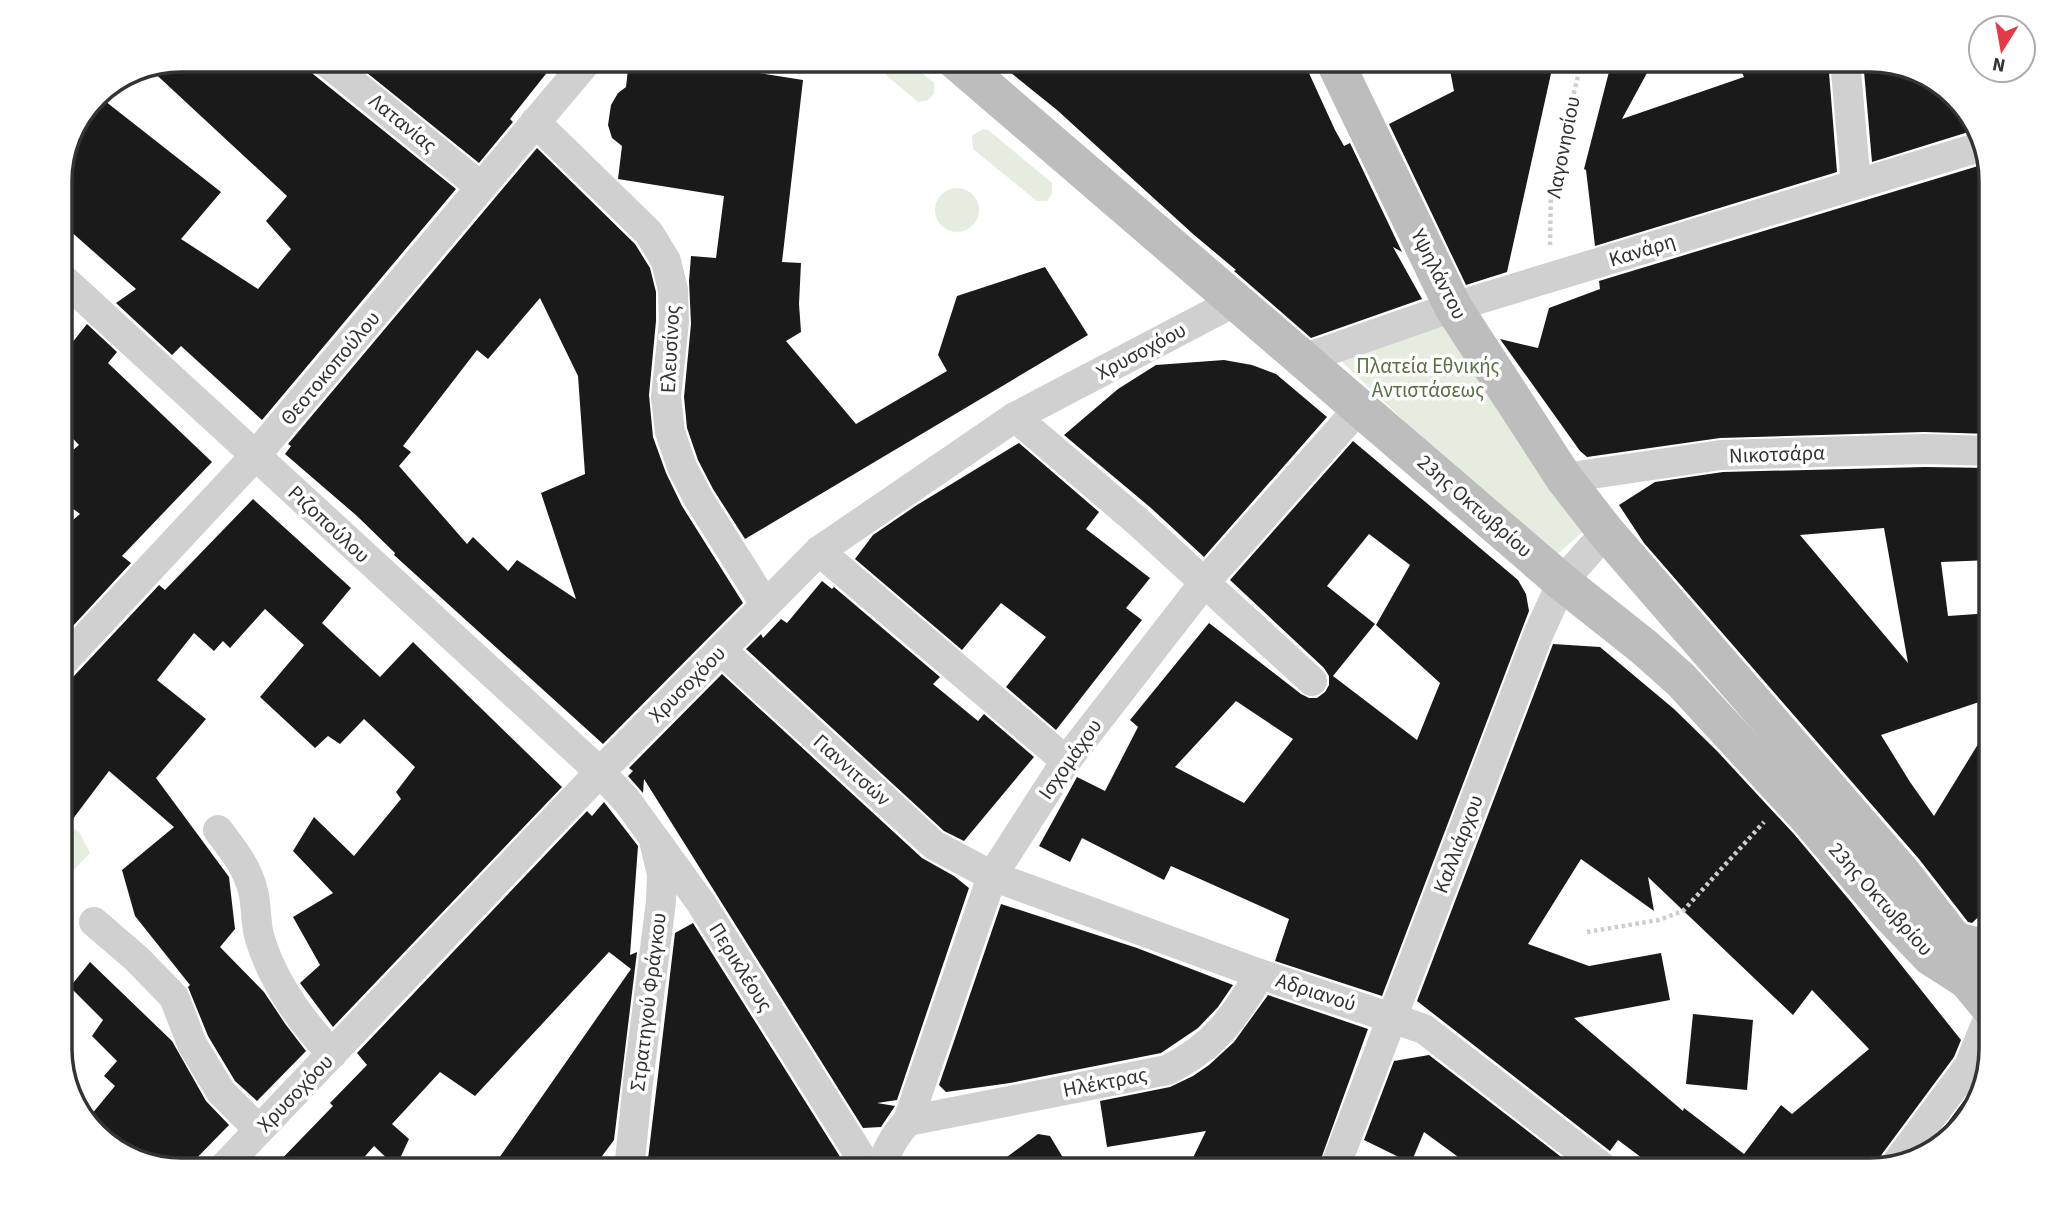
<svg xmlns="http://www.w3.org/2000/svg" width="2051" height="1230" font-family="'Source Sans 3',sans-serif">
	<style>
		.green { fill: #e6ecdf }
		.building { fill: #1a1a1a; fill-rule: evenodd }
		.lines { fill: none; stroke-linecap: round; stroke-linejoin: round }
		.path { stroke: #cdcdcd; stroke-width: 4.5; stroke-dasharray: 3.5 3.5; stroke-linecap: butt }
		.street { stroke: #d0d0d0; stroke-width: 30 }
		.secondary { stroke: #bdbdbd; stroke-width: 38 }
		.labels { text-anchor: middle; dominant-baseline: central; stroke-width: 7; stroke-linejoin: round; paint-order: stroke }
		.street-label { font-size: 21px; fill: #333; stroke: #fff }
		.park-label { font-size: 21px; fill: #56703f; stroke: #fff }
		.rim { fill: none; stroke: #333; stroke-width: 3.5 }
	</style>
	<rect width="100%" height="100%" fill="#fff"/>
	<!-- green -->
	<g class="green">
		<polygon points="888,60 906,60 934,83 934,94 928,100 918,102 886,75 884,69"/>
		<polygon points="983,129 988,130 1052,183 1052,194 1047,201 1037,201 973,149 972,136"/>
		<circle cx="957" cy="210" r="22"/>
		<polygon points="1446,320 1588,527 1551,560 1338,358"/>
		<polygon points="60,819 79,832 90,853 60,884"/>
	</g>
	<!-- building -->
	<g class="building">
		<polygon points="180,60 307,60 308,67 313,74 456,189 262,420 181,346 172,355 116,303 136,289 60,222 60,173 96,94 221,192 181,239 258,289 291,249 266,221 287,196 147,66"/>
		<polygon points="351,60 445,60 460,71 470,60 557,60 510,119 513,122 479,163"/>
		<polygon points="629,60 676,60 803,80 782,262 801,263 799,304 801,332 786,341 856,424 947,371 938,355 957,296 1045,267 1088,335 745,539 713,489 698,460 687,428 684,397 691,324 689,281 691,256 716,258 724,196 618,179 622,146 612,138 608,125 611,105 618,93 626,87"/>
		<polygon points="995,60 1303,60 1335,130 1344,146 1350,143 1402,252 1393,247 1422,299 1311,338 1234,271 1236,270 1193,234 1057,110"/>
		<polygon points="1448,60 1554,60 1507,272 1466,285 1389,124 1454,91"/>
		<polygon points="1612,60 1654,60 1622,119 1744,77 1736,60 1828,60 1837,172 1595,246 1586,170 1584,169"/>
		<polygon points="1863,60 1871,60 1931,76 1975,120 1978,129 1872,162"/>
		<path d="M537,148L635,244L650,268L656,292V321L649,395L653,437L666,473L682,506L743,603L603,744L394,555L395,553L357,516L285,454L291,446L288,444ZM540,298L578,376L585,474L541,493L576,599L517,560L508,571L473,537L467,544L399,466L411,452L403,446L477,350L488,359Z"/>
		<polygon points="1988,163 1991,173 1991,434 1924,432 1720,438 1587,457 1580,451 1500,339 1538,348 1549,308 1600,289 1599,281"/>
		<polygon points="87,324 117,352 108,363 212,462 122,556 131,563 60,640 60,531 80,514 60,499 60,461 79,445 60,425 60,358"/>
		<polygon points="1224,360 1252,365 1276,374 1327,417 1204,557 1151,508 1064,435 1118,389 1156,365"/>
		<path d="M1353,441L1518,580L1526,594L1529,611L1382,996L1275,961L1289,919L1171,866L1164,880L1082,838L1070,862L1039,846L1077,777L1105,791L1138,727L1130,720L1209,623L1301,694L1309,698H1317L1325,692L1329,685V676L1324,668L1230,580ZM1369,534L1410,565L1376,625L1440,683L1417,740L1333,676L1375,624L1327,586ZM1236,701L1293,739L1244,803L1175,767Z"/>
		<polygon points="1019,443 1099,512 1086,529 1150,578 1126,608 1142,620 1056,730 1006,687 1046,637 1001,603 962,650 855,559 873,535 917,505"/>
		<path d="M1925,467L1991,468V560L1941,562L1948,616L1991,613V698L1881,735L1910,782L1934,816L1991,723V905L1972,923L1968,922L1919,859L1644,543L1619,505L1655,482L1723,472ZM1884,528L1908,663L1800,535Z"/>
		<polygon points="253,499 351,588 322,623 380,677 413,642 562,787 333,1027 300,983 320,965 293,917 333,893 293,851 314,817 354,856 401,799 396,792 415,767 364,719 340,744 328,736 315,748 260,697 304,645 265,609 230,648 223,641 214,651 194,633 157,680 206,719 156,778 229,877 235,929 220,947 264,992 286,1025 306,1051 257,1101 235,1081 208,1036 188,987 190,985 135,916 122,870 174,827 109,771 60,836 60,682 73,677 159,585 165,590"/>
		<polygon points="822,581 832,589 834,587 940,677 933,684 978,721 984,714 1034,757 964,841 944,831 746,649 761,634 763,638 781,619 787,623"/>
		<path d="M1553,644L1600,647L1674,709L1717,751L1794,834L1851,902L1961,1040L1954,1057L1882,1154L1879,1161V1168L1871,1170H1658L1618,1140L1610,1151L1417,1001ZM1581,859L1654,911L1648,877L1793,1015L1812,990L1869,1049L1792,1114L1781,1105L1744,1154L1684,1108L1683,1111L1574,1018L1670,1000L1661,953L1589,966L1528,944Z"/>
		<polygon points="722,674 922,858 954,876 969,888 897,1100 877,1103 895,1106 881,1127 863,1128 644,779 643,793 628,776 633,771 629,768"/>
		<polygon points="604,802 638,846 630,955 637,952 614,1140 591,1171 490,1171 631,969 609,952 475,1096 440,1072 392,1124 409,1139 396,1167 374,1146 352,1171 270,1171 333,1106 330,1103 367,1065 357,1053 587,811 592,816"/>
		<polygon points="1001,904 1137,948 1233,985 1218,1007 1198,1028 1161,1053 1010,1083 946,1092 939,1085"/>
		<polygon points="693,923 849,1171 660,1171 661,1159 648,1159 675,933"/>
		<polygon points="90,962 172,1041 206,1101 229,1125 184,1171 120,1154 86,1121 115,1086 104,1076 117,1061 92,1036 103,1020 70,987"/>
		<polygon points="1268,995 1368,1029 1317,1170 1187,1170 1206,1131 1107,1147 1100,1101 1170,1087 1193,1076 1209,1065 1234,1042"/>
		<polygon points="1693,1014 1753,1020 1747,1090 1686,1084"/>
		<polygon points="1429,1055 1578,1170 1476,1170 1424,1132 1411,1163 1364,1140 1394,1061"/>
		<polygon points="1986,1071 1975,1110 1931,1154 1923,1156"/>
		<polygon points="1038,1134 1050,1136 1071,1171 988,1171"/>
	</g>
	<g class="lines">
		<!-- path -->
		<g class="path">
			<polyline points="1550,245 1551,186 1582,60"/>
			<polyline points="1587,932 1659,920 1683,911 1764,822"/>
		</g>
		<!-- street -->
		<g class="street">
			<polyline points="324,60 481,187"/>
			<polyline points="1845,60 1856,184"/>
			<polyline points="535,122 649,233 666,261 673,290 674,322 666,397 670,432 682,467 698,498 765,604"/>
			<polyline points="60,276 600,772 627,801 701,903 869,1170"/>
			<polyline points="1303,359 1453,307 1983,146"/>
			<polyline points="1015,417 1137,521 1312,681"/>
			<polyline points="1564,478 1721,455 1925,449 1991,451"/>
			<polyline points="819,551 1066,761"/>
			<polyline points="721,650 934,845 992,876 1260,974 1424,1029 1606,1170"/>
			<polyline points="60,665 255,456 588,60"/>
			<path d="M218,830C232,849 247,866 253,891C257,906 255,924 260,939C273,982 302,1022 332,1054"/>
			<polyline points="94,922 137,959 174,997 192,1044 221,1092 259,1130"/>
			<path d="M908,1121L1167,1070C1214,1047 1234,1018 1260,974"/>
			<polyline points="1896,1164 1969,1066 1991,1012"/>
			<polyline points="221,1170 600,772 819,551 1015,417 1236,301"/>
			<polyline points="629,1170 638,1082 661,902 662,874 655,845"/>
			<path d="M882,1170C885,1151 895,1135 908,1121L992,876L1066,761L1204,583L1360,407"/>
			<polyline points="1334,1170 1538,635 1562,582 1606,532"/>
		</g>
		<!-- secondary -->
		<g class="secondary">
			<polyline points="955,60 1562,582 1644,647 1681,680 1810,820 1888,912 1931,957 1967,980 1991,1009"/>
			<polyline points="1334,60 1453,307 1564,478 1606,532 1902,873 1955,941 1967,980"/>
			<polyline points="1955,941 1979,947 1991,941"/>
		</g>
	</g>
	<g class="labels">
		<!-- street labels -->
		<g class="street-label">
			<text transform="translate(403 123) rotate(39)">Λατανίας</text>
			<text transform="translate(1563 147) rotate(-79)">Λαγονησίου</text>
			<text transform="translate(1642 250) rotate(-17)">Κανάρη</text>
			<text transform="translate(1439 274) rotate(63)">Υψηλάντου</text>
			<text transform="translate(670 349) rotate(-87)">Ελευσίνος</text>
			<text transform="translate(1141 351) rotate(-28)">Χρυσοχόου</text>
			<text transform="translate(330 368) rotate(-50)">Θεοτοκοπούλου</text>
			<text transform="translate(1777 454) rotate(-2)">Νικοτσάρα</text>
			<text transform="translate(1475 506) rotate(41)">23ης Οκτωβρίου</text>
			<text transform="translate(329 524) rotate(43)">Ριζοπούλου</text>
			<text transform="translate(687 684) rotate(-45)">Χρυσοχόου</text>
			<text transform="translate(1070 759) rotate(-55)">Ισχομάχου</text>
			<text transform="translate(852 770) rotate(42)">Γιαννιτσών</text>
			<text transform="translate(1458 844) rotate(-69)">Καλλιάρχου</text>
			<text transform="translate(1881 899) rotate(48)">23ης Οκτωβρίου</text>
			<text transform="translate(741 967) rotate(58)">Περικλέους</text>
			<text transform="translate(1316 992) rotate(18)">Αδριανού</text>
			<text transform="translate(648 1002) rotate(-83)">Στρατηγού Φράγκου</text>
			<text transform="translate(1105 1082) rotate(-11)">Ηλέκτρας</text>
			<text transform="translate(295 1093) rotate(-46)">Χρυσοχόου</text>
		</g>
		<!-- park labels -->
		<g class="park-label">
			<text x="1428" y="366">Πλατεία Εθνικής<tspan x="1428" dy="24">Αντιστάσεως</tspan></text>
		</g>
	</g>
	<!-- crop -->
	<path d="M0 0H2051V1230H0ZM181 72H1870A109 109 0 0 1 1979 181V1049A109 109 0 0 1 1870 1158H181A109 109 0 0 1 72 1049V181A109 109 0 0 1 181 72Z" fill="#fff" fill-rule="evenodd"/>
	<path class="rim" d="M181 72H1870A109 109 0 0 1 1979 181V1049A109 109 0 0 1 1870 1158H181A109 109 0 0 1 72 1049V181A109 109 0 0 1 181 72Z"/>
	<!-- north arrow -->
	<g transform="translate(2002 49) rotate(191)"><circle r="33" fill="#ffffff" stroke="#adadad" stroke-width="2"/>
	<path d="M0-5L12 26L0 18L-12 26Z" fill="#e63946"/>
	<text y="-10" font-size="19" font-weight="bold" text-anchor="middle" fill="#333333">N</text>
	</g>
</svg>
